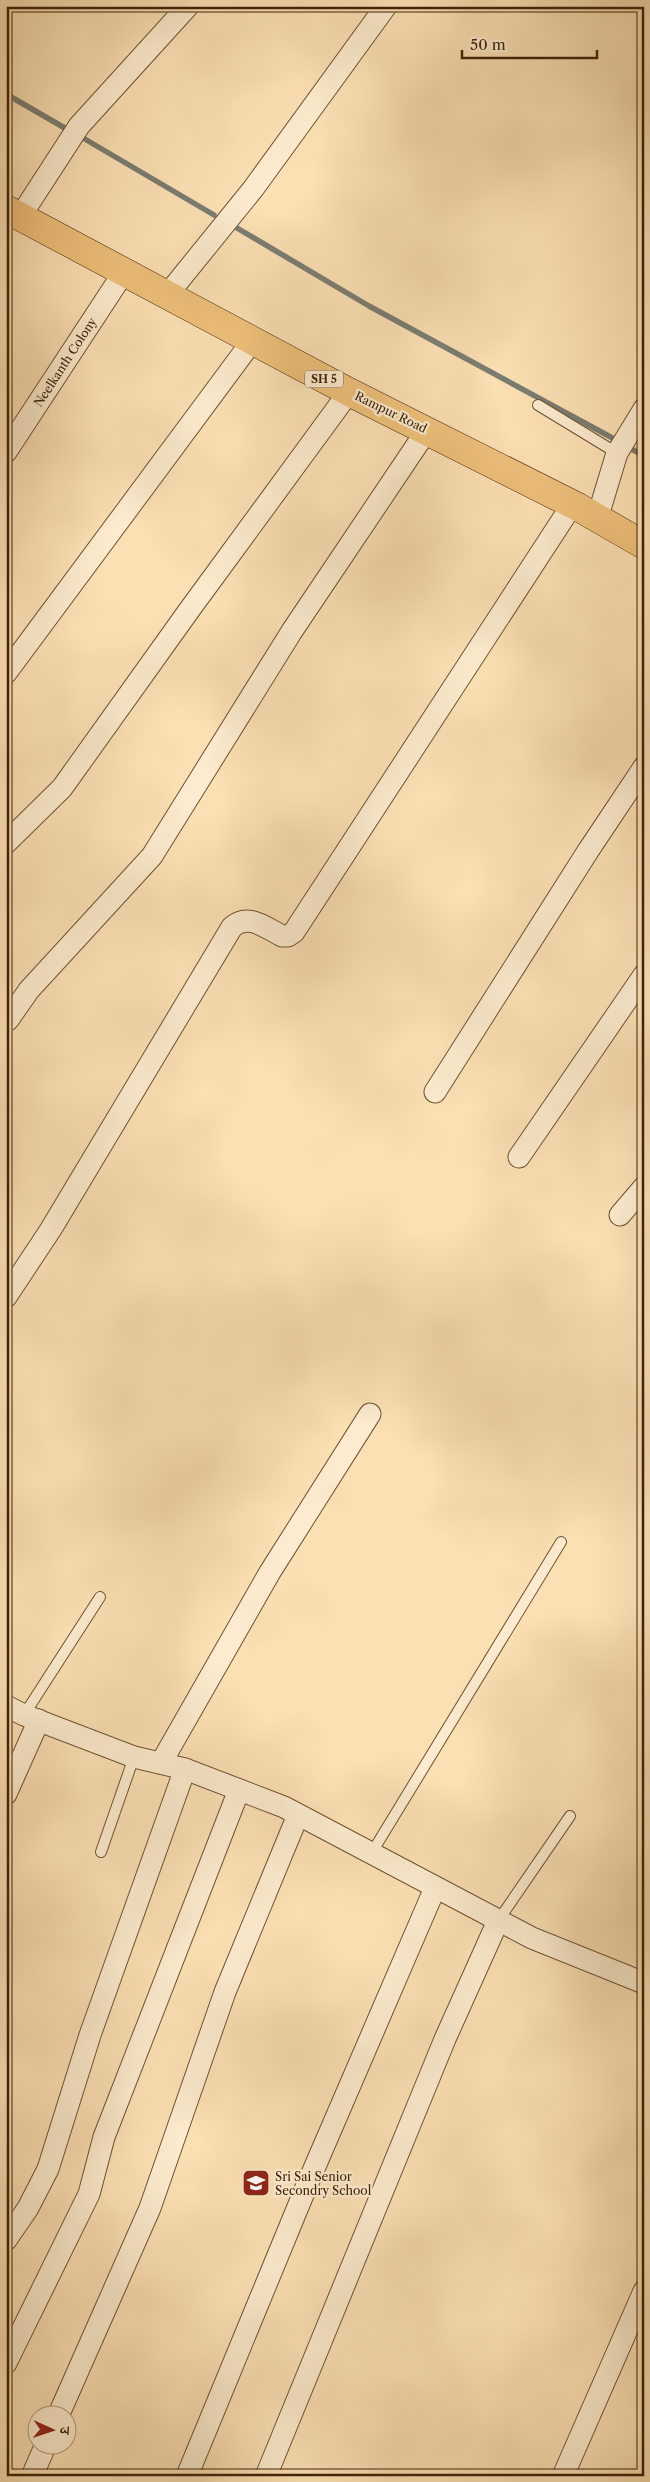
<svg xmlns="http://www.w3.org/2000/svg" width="650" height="2482" font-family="'Libre Caslon Text','Noto Serif Devanagari',serif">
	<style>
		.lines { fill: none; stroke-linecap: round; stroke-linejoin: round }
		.stream { stroke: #7b7d72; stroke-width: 5.5 }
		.lane-casing { stroke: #6f5133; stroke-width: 12 }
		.street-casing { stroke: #6f5133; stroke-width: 23 }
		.primary-casing { stroke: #402108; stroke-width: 29 }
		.lane { stroke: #fcebce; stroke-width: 10 }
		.street { stroke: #fcebce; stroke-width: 21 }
		.primary { stroke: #eec07a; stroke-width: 28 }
		.labels { text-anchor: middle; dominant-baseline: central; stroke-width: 4.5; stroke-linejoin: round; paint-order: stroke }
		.shield { fill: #fcebce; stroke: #785e43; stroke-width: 1 }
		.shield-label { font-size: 11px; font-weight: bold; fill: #402108 }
		.street-label { font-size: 12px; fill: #402108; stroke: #fcebce }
		.poi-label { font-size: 12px; fill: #402108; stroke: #fcebce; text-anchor: start }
	</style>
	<rect width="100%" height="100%" fill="#fbe0b4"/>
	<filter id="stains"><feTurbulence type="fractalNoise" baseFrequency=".004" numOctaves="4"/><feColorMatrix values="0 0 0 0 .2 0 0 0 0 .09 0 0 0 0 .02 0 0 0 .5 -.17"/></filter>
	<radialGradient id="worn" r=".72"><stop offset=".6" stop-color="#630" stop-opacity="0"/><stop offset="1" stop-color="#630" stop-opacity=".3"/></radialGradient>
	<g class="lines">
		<!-- stream -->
		<g class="stream">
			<polyline points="6,94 70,131"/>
			<polyline points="78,135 214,215"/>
			<polyline points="237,228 369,306 618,441"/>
			<polyline points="626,446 644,456"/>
		</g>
		<defs>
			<g id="lane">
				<polyline points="538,405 617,453"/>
				<polyline points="24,1715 100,1597"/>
				<polyline points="101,1852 134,1757"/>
				<polyline points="371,1854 561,1542"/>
				<polyline points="498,1921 570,1816"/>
			</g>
			<g id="street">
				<polyline points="20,217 79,126 188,6"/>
				<polyline points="168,294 253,189 386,6"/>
				<polyline points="6,452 124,272"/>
				<polyline points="597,519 617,453 644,409"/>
				<polyline points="6,673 253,340"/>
				<polyline points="6,843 62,788 190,609 349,392"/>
				<polyline points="8,1020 29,990 152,856 292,631 427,430"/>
				<polyline points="435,1092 588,851 644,767"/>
				<polyline points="519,1157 644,975"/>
				<polyline points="620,1215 644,1187"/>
				<path d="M6,1297L51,1229L232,927C248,913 265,927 282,936H288L294,932L572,505"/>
				<polyline points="6,1706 24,1715 134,1757 185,1769 284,1807 532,1938 644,1983"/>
				<polyline points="161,1763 270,1572 370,1414"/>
				<polyline points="6,1794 39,1720"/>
				<polyline points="6,2240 28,2208 48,2169 90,2035 185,1769"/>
				<polyline points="6,2363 89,2194 104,2137 239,1790"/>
				<polyline points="59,2414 150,2208 225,1992 298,1815"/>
				<polyline points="33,2474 46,2444"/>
				<polyline points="187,2476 307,2185 435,1888"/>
				<polyline points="266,2476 445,2039 498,1921"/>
				<polyline points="563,2476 644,2291"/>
			</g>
			<polyline id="primary" points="6,209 349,392 578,507 644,545"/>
		</defs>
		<!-- lane casing -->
		<use href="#lane" class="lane-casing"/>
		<!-- street casing -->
		<use href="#street" class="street-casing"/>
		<!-- primary casing -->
		<use href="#primary" class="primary-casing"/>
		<!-- lane -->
		<use href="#lane" class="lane"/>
		<!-- street -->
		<use href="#street" class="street"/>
		<!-- primary -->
		<use href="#primary" class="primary"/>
	</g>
	<!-- icons -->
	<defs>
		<symbol id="school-square" viewBox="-11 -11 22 22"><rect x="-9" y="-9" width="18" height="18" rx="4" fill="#8f2418" stroke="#fcebce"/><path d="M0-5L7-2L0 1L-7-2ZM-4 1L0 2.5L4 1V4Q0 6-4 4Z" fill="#fff"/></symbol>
	</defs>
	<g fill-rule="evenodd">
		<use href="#school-square" x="240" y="2167" width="32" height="32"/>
	</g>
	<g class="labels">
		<!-- shield labels -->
		<rect class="shield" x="305" y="370.5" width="38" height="17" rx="4"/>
		<g class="shield-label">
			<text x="324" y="379">SH 5</text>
		</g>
		<!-- street labels -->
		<g class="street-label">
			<text transform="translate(65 362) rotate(-57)">Neelkanth Colony</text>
			<text transform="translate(391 412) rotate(26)">Rampur Road</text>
		</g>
		<!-- poi labels -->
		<g class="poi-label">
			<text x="275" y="2176">Sri Sai Senior<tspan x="275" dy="14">Secondry School</tspan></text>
		</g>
	</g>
	<!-- margin -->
	<rect width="650" height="2482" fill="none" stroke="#fbe0b4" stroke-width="25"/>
	<rect x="8" y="8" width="635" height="2467" fill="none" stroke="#402108" stroke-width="2.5"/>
	<rect x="12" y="12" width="625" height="2457" fill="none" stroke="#402108"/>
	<!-- north arrow -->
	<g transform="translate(52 2430) rotate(93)"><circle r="24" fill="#fcebce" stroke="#b19a7f"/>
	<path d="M0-4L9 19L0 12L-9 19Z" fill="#8f2418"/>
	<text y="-8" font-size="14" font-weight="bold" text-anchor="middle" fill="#402108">उ</text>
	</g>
	<!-- scale -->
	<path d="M462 50v8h135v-8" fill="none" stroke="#402108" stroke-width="2.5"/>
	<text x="470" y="50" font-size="15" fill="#402108" stroke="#fcebce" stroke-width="4" paint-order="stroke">50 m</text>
	<rect width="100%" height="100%" filter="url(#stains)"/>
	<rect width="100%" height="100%" fill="url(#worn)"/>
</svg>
